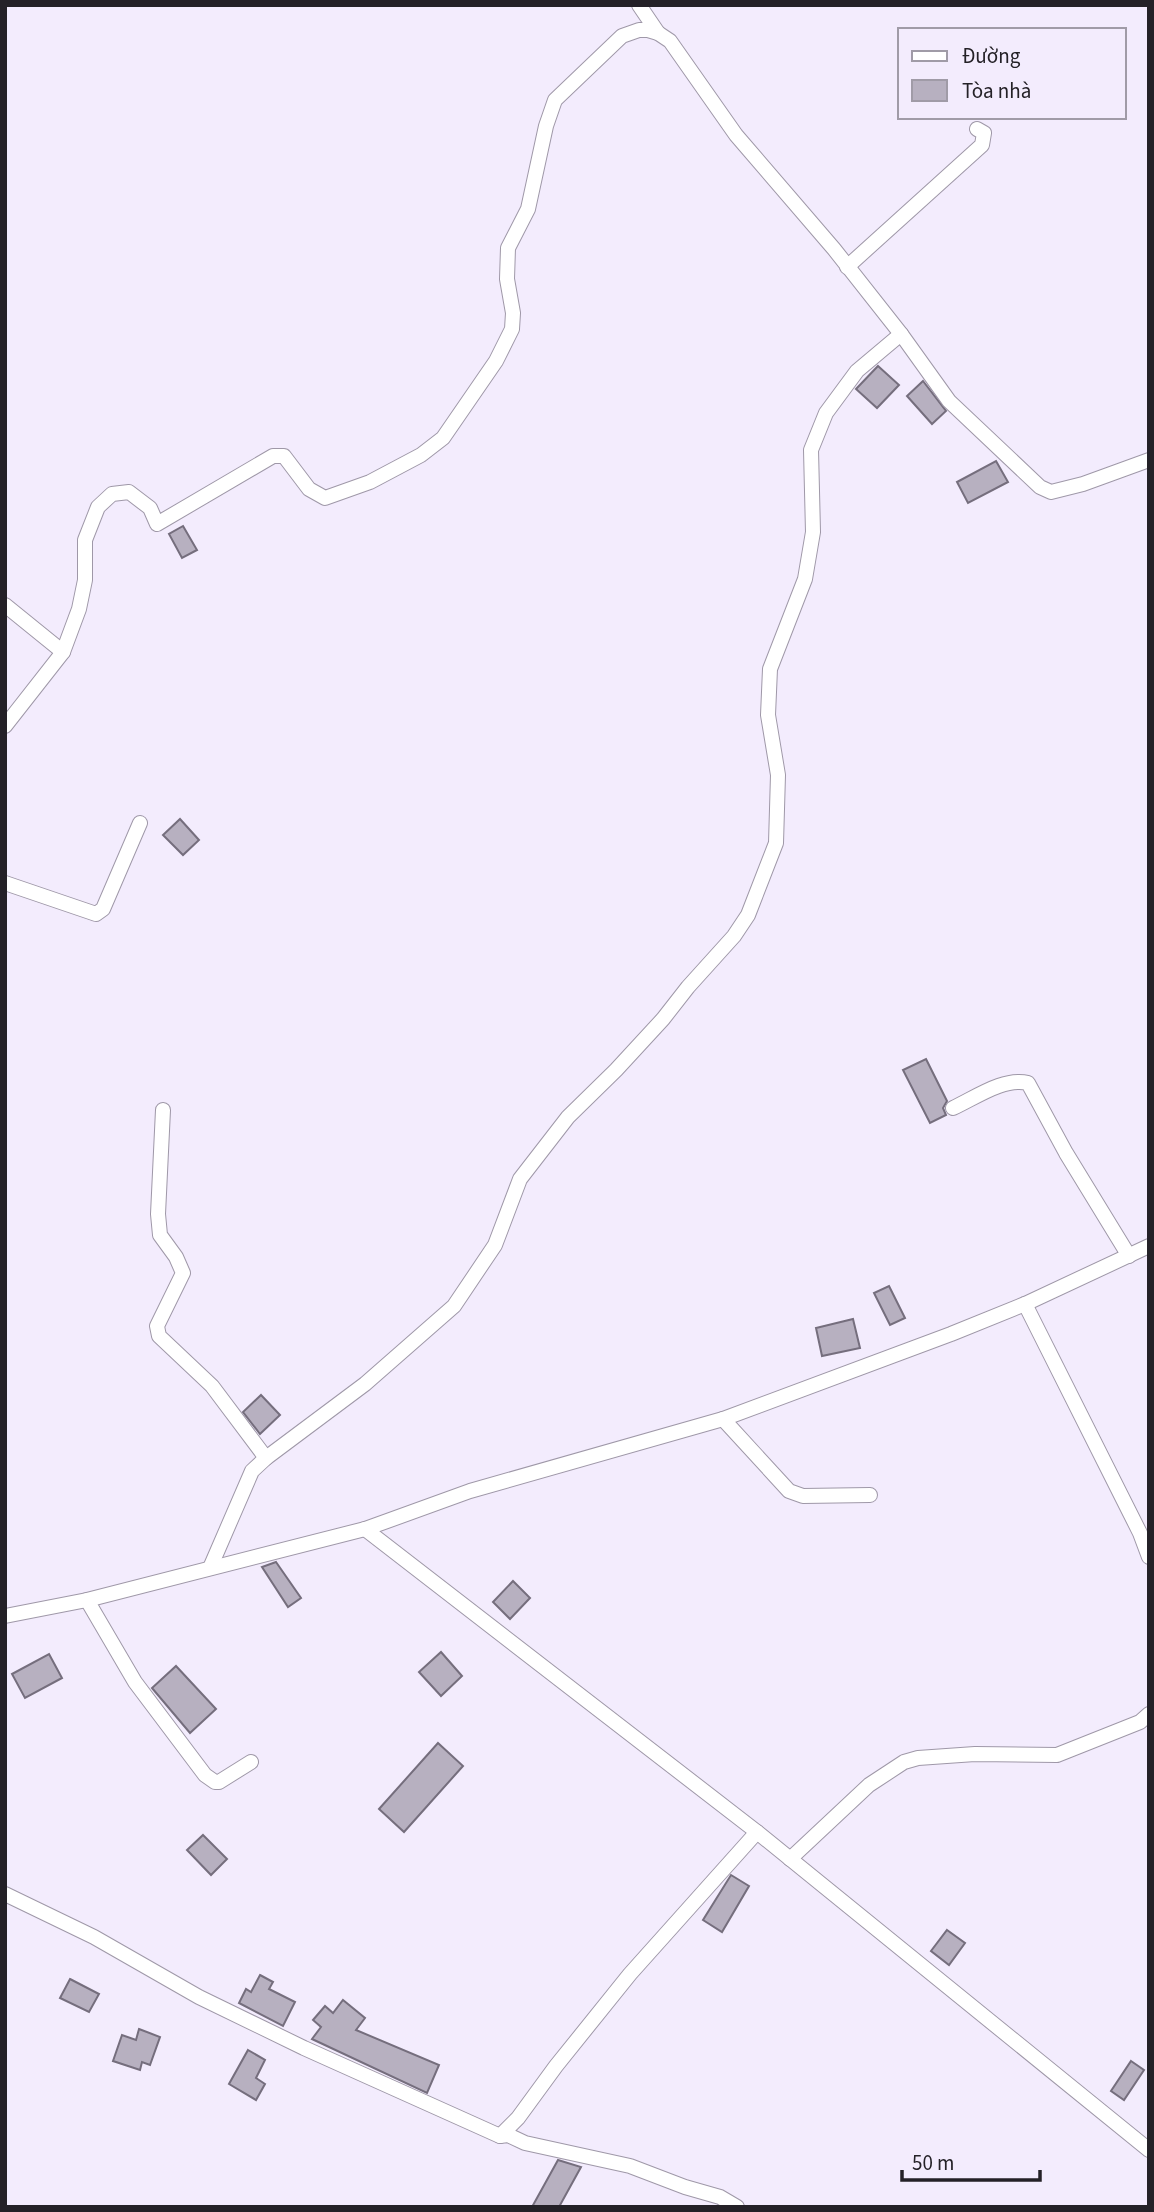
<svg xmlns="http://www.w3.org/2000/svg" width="1154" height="2212" font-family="'Source Sans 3',sans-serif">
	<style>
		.building { fill: #b7b0c0; stroke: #756e7d; stroke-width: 2 }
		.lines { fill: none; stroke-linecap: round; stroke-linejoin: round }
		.minor-casing { stroke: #9f98a8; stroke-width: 16 }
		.minor { stroke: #fff; stroke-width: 14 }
	</style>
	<rect width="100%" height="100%" fill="#f3ecfd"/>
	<!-- building -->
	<g class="building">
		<polygon points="878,366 899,385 877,408 856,389"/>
		<polygon points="923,381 946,411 932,424 907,396"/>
		<polygon points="996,461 1008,482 968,503 957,482"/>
		<polygon points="183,526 197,550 182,558 169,534"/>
		<polygon points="180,819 199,840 183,855 163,835"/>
		<polygon points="926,1059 947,1101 943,1108 946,1115 930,1123 903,1070"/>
		<polygon points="889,1286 905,1318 890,1325 874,1293"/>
		<polygon points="853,1319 860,1348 822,1356 816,1328"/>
		<polygon points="261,1395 280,1415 260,1434 243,1412"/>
		<polygon points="276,1562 301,1598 288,1607 262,1567"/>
		<polygon points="513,1581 530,1598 510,1619 493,1602"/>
		<polygon points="441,1652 462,1676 441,1696 419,1672"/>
		<polygon points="49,1654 62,1678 25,1698 12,1674"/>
		<polygon points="176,1666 216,1709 190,1733 152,1688"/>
		<polygon points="438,1743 463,1766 404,1832 379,1809"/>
		<polygon points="203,1835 227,1859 211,1875 187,1850"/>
		<polygon points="731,1875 749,1886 722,1932 703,1920"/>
		<polygon points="947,1930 965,1943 949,1965 931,1951"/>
		<polygon points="260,1975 273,1982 269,1989 295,2002 283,2026 239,2003 246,1989 251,1992"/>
		<polygon points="70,1979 99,1994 89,2012 60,1998"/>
		<polygon points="343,2000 365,2018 356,2030 439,2065 427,2093 312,2039 321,2027 313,2020 325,2006 333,2013"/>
		<polygon points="139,2029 160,2037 150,2065 142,2062 140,2070 113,2061 122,2035 136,2040"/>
		<polygon points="248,2050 265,2060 256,2078 265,2084 256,2100 229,2084"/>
		<polygon points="1131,2061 1144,2070 1124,2100 1111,2091"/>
		<polygon points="558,2160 581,2167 559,2207 532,2207"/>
	</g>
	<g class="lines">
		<defs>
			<g id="minor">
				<polyline points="639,5 658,33"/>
				<polyline points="847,267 982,145 984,133 977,129"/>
				<polyline points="5,605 63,652"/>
				<polyline points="5,726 63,652 79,609 85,580 85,540 98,507 112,494 129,492 150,508 157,524 273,456 284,456 309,489 325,498 370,482 421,455 443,438 496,361 512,329 513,313 507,279 508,248 528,209 546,126 555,100 622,36 639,30 648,30 658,33 670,41 736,135 834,249 901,334 949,401 1040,487 1051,492 1083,484 1149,460"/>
				<polyline points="5,883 96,914 103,909 140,823"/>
				<path d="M953,1108C975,1098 1004,1077 1028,1083L1066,1153L1129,1256"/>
				<polyline points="163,1110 158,1214 160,1235 176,1257 183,1273 157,1326 159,1336 212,1386 266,1458"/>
				<polyline points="1025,1304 1140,1533 1149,1557"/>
				<polyline points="723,1419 789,1491 803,1496 870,1495"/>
				<polyline points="365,1529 757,1832 1149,2150"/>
				<polyline points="210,1568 252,1471 266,1458 365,1384 454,1306 495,1245 520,1179 568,1117 616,1070 663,1019 688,987 734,936 748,915 776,843 778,775 768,715 770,669 805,579 813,532 811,450 826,413 857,371 901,334"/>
				<polyline points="87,1600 135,1682 205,1775 215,1782 219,1782 251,1762"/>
				<polyline points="5,1616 87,1600 365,1529 470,1491 723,1419 951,1334 1025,1304 1149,1246"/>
				<polyline points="790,1859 869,1785 904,1762 918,1758 975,1754 1057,1755 1140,1722 1149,1714"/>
				<polyline points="5,1894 94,1937 199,1997 304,2048 500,2136"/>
				<polyline points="737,2207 720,2197 685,2187 630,2166 525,2143 508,2135 500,2136 518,2118 556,2066 630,1974 757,1832"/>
			</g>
		</defs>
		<!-- minor casing -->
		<use href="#minor" class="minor-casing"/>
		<!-- minor -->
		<use href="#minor" class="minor"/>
	</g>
	<!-- border -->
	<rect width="1154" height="2212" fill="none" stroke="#242127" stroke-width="14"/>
	<!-- legend -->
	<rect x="898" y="28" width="228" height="91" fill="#f3ecfd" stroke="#a09ba7" stroke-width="2"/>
	<rect x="912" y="51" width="35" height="10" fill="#ffffff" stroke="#a09ba7" stroke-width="2"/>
	<text x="962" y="63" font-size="21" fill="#242127">Đường</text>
	<rect x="912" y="80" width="35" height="21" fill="#b7b0c0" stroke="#a09ba7" stroke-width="2"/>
	<text x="962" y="98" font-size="21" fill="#242127">Tòa nhà</text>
	<!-- scale -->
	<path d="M902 2170v10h138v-10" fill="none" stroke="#242127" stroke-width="3.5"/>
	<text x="912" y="2170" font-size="21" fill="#242127" stroke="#f3ecfd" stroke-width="5" paint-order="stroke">50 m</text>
</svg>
